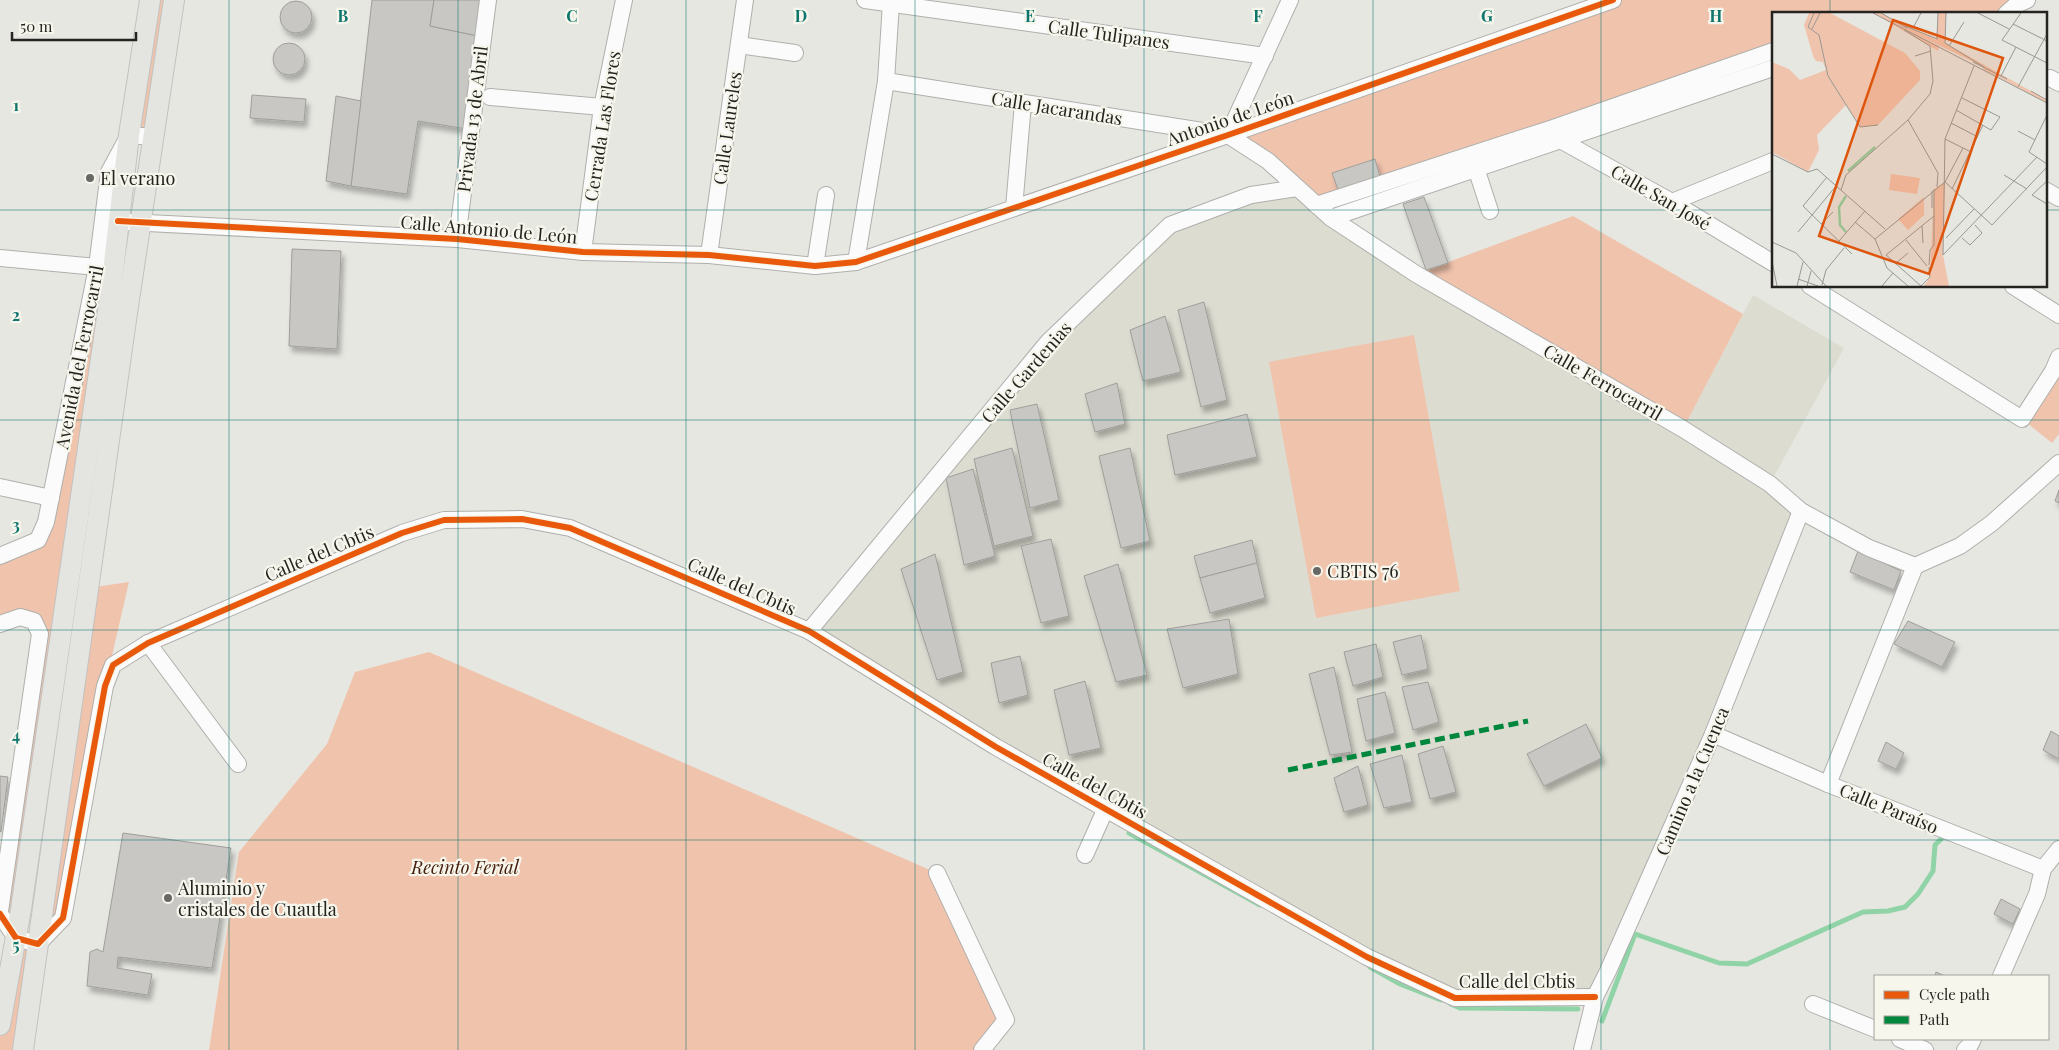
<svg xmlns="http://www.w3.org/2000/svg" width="2059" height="1050" font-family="'Playfair Display',serif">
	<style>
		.built { fill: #dddcd1 }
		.green { fill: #f0c3ac }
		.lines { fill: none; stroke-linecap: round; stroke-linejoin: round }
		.stream { stroke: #90d3a6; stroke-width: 5 }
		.building { fill: #c8c7c4; stroke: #a09e9a; filter: url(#shadow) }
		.minor-casing { stroke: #afafac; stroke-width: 18 }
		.major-casing { stroke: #c2c2c0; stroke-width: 22 }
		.minor { stroke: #fbfbfb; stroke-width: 16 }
		.major { stroke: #e4e5e0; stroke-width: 20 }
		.quiet { stroke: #00873e; stroke-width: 5; stroke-dasharray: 10 5; stroke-linecap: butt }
		.cycleway-casing { stroke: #f7f6ec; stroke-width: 9 }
		.cycleway { stroke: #e8590c; stroke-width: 6 }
		.grid { fill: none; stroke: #0f766e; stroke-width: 1; stroke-opacity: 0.55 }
		.poi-dot { fill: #686864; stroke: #f7f6ec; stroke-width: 2 }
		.labels { text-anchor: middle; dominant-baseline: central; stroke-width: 4.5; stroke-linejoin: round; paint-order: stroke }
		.street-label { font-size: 18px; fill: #242320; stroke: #f7f6ec }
		.poi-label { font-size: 18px; fill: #242320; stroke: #f7f6ec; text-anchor: start }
		.park-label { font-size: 18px; font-style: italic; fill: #45200e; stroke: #f7f6ec }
		.inset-river { fill: none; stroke: #90d3a6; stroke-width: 2.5 }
		.inset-road { fill: none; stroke: #999994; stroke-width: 1 }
		.view { fill: #de560d; fill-opacity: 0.15; stroke: #de560d; stroke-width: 2.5 }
		.inset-edge { fill: none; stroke: #242320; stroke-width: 2.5 }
		.grid-label { font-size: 16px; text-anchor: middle; font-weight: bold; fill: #0f766e; stroke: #f7f6ec; stroke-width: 4.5; stroke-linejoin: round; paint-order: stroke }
	</style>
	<defs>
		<filter id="shadow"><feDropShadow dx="3" dy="5.5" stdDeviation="2.5" flood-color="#0004"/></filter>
	</defs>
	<rect width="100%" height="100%" fill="#e7e7e2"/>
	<!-- built -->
	<polygon class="built" points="1302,191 1316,205 1683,428 1753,295 1844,348 1770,484 1801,511 1595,997 1455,998 1327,934 809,631 1032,362 1170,225 1251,195"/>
	<!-- green -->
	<g class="green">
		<polygon points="150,0 174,0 154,137 129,135 16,938 38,944 88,588 129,582 105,686 63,917 38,944 23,1050 0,1050 0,1025 14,945 0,914 34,621 0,624 0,556 38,540 129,135"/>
		<polygon points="1613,0 2027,0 2006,14 1773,14 1773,68 1316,205 1228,135"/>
		<polygon points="1573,216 1743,314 1683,429 1416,274"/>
		<polygon points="1414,335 1460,591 1316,618 1269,362"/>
		<polygon points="2059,376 2059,434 2052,443 2022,419"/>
		<polygon points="429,652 937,873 1006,1020 982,1050 209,1050 239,852 327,744 355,672"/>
	</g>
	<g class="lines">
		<!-- stream -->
		<g class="stream">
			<polyline points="1129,833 1260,905"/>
			<polyline points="1370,967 1400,984 1441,1000"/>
			<polyline points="1451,1004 1460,1008 1578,1009"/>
			<polyline points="1602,1021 1635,934 1719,963 1747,964 1863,912 1888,911 1905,907 1918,894 1933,871 1935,845 1943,837"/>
		</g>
	</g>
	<!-- building -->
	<g class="building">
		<polygon points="372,0 434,0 430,26 478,36 467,129 418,121 407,194 351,186"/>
		<polygon points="434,0 483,0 478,36 430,26"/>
		<circle cx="296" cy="17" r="16"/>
		<circle cx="289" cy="59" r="16"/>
		<polygon points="252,95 306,99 304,122 250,118"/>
		<polygon points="336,96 361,101 351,186 326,181"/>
		<polygon points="1375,159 1381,180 1340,195 1332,173"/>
		<polygon points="1424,197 1448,263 1426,270 1403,204"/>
		<polygon points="292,249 341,251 337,349 289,346"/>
		<polygon points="1204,302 1227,400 1201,407 1178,310"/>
		<polygon points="1165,316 1181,372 1143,381 1130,330"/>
		<polygon points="1117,383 1125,424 1095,432 1085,394"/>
		<polygon points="1037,404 1059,500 1030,508 1010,410"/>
		<polygon points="1247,414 1257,457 1175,475 1167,435"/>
		<polygon points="1012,448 1033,536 994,546 974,459"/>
		<polygon points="1130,448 1150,541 1121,548 1099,456"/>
		<polygon points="973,469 995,556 964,565 946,478"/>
		<polygon points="2059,490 2059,503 2055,501"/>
		<polygon points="1051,539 1069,616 1041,623 1021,546"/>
		<polygon points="1252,540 1257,563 1200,578 1194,556"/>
		<polygon points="1858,551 1901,571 1894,590 1850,572"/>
		<polygon points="935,554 963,672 937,680 901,569"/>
		<polygon points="1257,563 1265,598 1210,613 1200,578"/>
		<polygon points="1118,564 1147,675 1116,682 1084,576"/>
		<polygon points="1229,619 1238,674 1183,688 1167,629"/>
		<polygon points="1908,621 1955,642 1942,667 1894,644"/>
		<polygon points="1421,635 1428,669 1402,675 1393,642"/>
		<polygon points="1376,644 1383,677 1353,686 1344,652"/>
		<polygon points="1020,656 1028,695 999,703 991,663"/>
		<polygon points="1334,667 1352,752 1330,755 1309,674"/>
		<polygon points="1085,681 1101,748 1069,755 1054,690"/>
		<polygon points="1428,682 1439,722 1413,730 1402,687"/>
		<polygon points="1385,692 1395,733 1366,741 1357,699"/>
		<polygon points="1586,724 1602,758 1544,786 1527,754"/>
		<polygon points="2051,731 2059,736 2059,759 2043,750"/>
		<polygon points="1886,742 1904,753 1896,769 1878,761"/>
		<polygon points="1443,746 1456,792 1430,799 1418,754"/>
		<polygon points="1402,755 1412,802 1384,808 1370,764"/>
		<polygon points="1358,766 1368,805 1344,812 1334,778"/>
		<polygon points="0,776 8,777 1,832 0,831"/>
		<polygon points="123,833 231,848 212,968 118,957 117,968 152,974 148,995 87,986 90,952 97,949 103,952"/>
		<polygon points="2001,899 2020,909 2013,924 1994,914"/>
		<polygon points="1936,972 1945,976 1935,976"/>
	</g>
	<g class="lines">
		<defs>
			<g id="minor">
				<polyline points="865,0 1265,56"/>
				<polyline points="2006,14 2016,5 2027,0"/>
				<polyline points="739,45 795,53"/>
				<polyline points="2050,78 2059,83"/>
				<polyline points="886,81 1228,135 1268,161 1331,218 1416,274 1683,429 1770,484 1801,511 1869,548 1915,566"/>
				<polyline points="490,97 602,107"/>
				<polyline points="1228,135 1290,0"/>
				<polyline points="1558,136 1562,141 1672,202 1773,263"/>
				<polyline points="1473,159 1490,211"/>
				<polyline points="2045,190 2059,198"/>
				<polyline points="1672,202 1773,161"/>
				<polyline points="1316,205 1553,128 1773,51"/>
				<polyline points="1014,208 1023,103"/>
				<polyline points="1331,218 1773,68"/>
				<polyline points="128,222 457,239 583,252 709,255 815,266 856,262 1228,135 1613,0"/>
				<polyline points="457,239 488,0"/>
				<polyline points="583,252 602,107 624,0"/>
				<polyline points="709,255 745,0"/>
				<polyline points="0,258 97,267"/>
				<polyline points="856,262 886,81 891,3"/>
				<polyline points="815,266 826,195"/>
				<polyline points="1810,286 2022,419 2053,371 2059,357"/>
				<polyline points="2013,286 2059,315"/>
				<polyline points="0,487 51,498"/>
				<polyline points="0,556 38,540 46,522 97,267 109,172 129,135 154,137"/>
				<polyline points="1915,566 1960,546 1992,523 2059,463"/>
				<polyline points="0,624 20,617 34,621 40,634 0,911"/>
				<polyline points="809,631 1048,342 1170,225 1251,195 1297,188"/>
				<polyline points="148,643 238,764"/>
				<polyline points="1713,734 1828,784 2043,869"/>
				<polyline points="1828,784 1915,566"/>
				<polyline points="1085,855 1106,808"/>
				<polyline points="937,873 1006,1020 982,1050"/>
				<polyline points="0,914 16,938 38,944 63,918 105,686 113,665 148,643 402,533 444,520 522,519 570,528 809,631 996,747 1367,957 1455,998 1595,997"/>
				<polyline points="2001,976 2037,894 2043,869 2059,849"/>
				<polyline points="1813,1004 1875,1029"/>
				<polyline points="1900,1039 1925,1050"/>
				<polyline points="1582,1050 1595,997 1608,971 1713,734 1801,511"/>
				<polyline points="1965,1050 1970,1045 1973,1039"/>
			</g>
			<g id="major">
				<polyline points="0,1025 21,909 110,297 129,135 150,0"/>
				<polyline points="23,1050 127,313 174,0"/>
			</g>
		</defs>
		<!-- minor casing -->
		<use href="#minor" class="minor-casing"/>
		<!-- major casing -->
		<use href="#major" class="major-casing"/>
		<!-- minor -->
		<use href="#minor" class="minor"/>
		<!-- major -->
		<use href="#major" class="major"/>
		<!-- quiet -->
		<polyline class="quiet" points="1288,770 1528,721"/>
		<defs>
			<g id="cycleway">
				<polyline points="118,221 457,239 583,252 709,255 815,266 856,262 1228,135 1613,0"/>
				<polyline points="0,914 16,938 38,944 63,918 105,686 113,665 148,643 402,533 444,520 522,519 570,528 809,631 996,747 1367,957 1455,998 1595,997"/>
			</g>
		</defs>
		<!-- cycleway casing -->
		<use href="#cycleway" class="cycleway-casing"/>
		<!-- cycleway -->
		<use href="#cycleway" class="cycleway"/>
	</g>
	<!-- grid -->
	<path class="grid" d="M229,0V1050M458,0V1050M686,0V1050M915,0V1050M1144,0V1050M1373,0V1050M1601,0V1050M1830,0V14M0,210H1773M2045,210H2059M1830,286V1050M0,420H2059M0,630H2059M0,840H2059"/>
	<!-- markers -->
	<g class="poi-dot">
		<circle cx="90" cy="178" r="5"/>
		<circle cx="1317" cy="571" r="5"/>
		<circle cx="168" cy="898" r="5"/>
	</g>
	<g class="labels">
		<!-- street labels -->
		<g class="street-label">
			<text transform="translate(1109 34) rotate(8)">Calle Tulipanes</text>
			<text transform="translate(1057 108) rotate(9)">Calle Jacarandas</text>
			<text transform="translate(1230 118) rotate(-19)">Antonio de León</text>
			<text transform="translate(472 119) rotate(-83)">Privada 13 de Abril</text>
			<text transform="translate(602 126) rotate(-81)">Cerrada Las Flores</text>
			<text transform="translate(727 128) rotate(-82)">Calle Laureles</text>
			<text transform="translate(1661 197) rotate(30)">Calle San José</text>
			<text transform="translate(489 229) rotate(5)">Calle Antonio de León</text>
			<text transform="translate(79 357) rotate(-79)">Avenida del Ferrocarril</text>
			<text transform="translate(1026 372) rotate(-49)">Calle Gardenias</text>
			<text transform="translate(1603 382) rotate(30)">Calle Ferrocarril</text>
			<text transform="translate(319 553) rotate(-23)">Calle del Cbtis</text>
			<text transform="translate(742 586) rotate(24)">Calle del Cbtis</text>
			<text transform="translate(1692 781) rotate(-67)">Camino a la Cuenca</text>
			<text transform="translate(1095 785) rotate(29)">Calle del Cbtis</text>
			<text transform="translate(1889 808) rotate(22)">Calle Paraíso</text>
			<text x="1517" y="981">Calle del Cbtis</text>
		</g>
		<!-- poi labels -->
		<g class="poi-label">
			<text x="100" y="178">El verano</text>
			<text x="1327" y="571">CBTIS 76</text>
			<text x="178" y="888">Aluminio y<tspan x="178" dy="21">cristales de Cuautla</tspan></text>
		</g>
		<!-- park labels -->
		<g class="park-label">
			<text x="465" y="867">Recinto Ferial</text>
		</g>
	</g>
	<!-- overview -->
	<g transform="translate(1772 12)">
		<rect width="275" height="275" fill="#e7e7e2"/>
		<path d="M37,1H58L133,41L148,59V68L106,113L88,115L74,93L45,123L47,138L36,160L0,140V50L17,57L28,68L54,58L51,50L44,49L41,44L32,13ZM101,1H109L164,28L166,1H174L173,31L275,88V91L211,57L212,55L131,16L167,34L166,39ZM119,162L148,166L145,182L117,178ZM173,170L171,243L177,274H152L158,265L162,177ZM152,185V203L136,218L126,207Z" fill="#f0c3ac"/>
		<path class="inset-river" d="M76,159L103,135M74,220L68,213L67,195L74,184"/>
		<path class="inset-road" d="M42,1L36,15L47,23L56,64L88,115L106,113M101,1L275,91M109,1L135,16M174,1L173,31L212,55M206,1L237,17M249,1L230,28L275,51M241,12L275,29M133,14L165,27L166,1M141,16L149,1M40,17L48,1M177,34L192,10M143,44L159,39M201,50L235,67M229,64L244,35M246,75L275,22M259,79L275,88M184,98L219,118L228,105L190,86M275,103L257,140L275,152M136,108L166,161L165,175M179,111L206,125M246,119L263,128M173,127L199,140M0,142L36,160L45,157L113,217M232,163L255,177M55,165L31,194L80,242M275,169L260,183L275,192M173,170L220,213L275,155M180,177L211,113M69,178L74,163L136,108L158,82L161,69L158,34L132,18M160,196V179M83,210L103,227M49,212L61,200M150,214L151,231M26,220L64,174M174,226L202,197M190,226L198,233L210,221L203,213M103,227L173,170L191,136M103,227L115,256L136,274M134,228L155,254M67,229L93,199M0,230L24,241L54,274M171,243L173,127L202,54M171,243L265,145M0,249L5,274M123,252L136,241M157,253L158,238L162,233V177M26,267L46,274M50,273L54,258L72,236M25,274L31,250M35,274L39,259M110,274L121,261M149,274L114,243L162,204M149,274L158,265L157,255"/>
		<path class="view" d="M121,8L231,46L157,262L47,224Z"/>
		<rect width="275" height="275" class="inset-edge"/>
	</g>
	<g class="grid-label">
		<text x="343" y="22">B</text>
		<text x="572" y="22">C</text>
		<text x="801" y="22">D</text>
		<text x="1030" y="22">E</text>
		<text x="1258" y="22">F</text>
		<text x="1487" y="22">G</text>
		<text x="1716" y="22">H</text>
		<text x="16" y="111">1</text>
		<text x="16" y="321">2</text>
		<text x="16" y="531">3</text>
		<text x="16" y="741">4</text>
		<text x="16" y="951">5</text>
	</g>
	<!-- legend -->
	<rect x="1874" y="975" width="175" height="65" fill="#f7f6ec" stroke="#a3a29a"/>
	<rect x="1884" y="991" width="25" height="8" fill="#e8590c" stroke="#a3a29a"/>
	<text x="1919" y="1000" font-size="15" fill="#242320">Cycle path</text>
	<rect x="1884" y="1016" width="25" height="8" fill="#00873e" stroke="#a3a29a"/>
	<text x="1919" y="1025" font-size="15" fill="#242320">Path</text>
	<!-- scale -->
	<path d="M12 32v8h124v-8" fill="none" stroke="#242320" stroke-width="2.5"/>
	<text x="20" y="32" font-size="15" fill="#242320" stroke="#f7f6ec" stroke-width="4" paint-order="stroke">50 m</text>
</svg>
